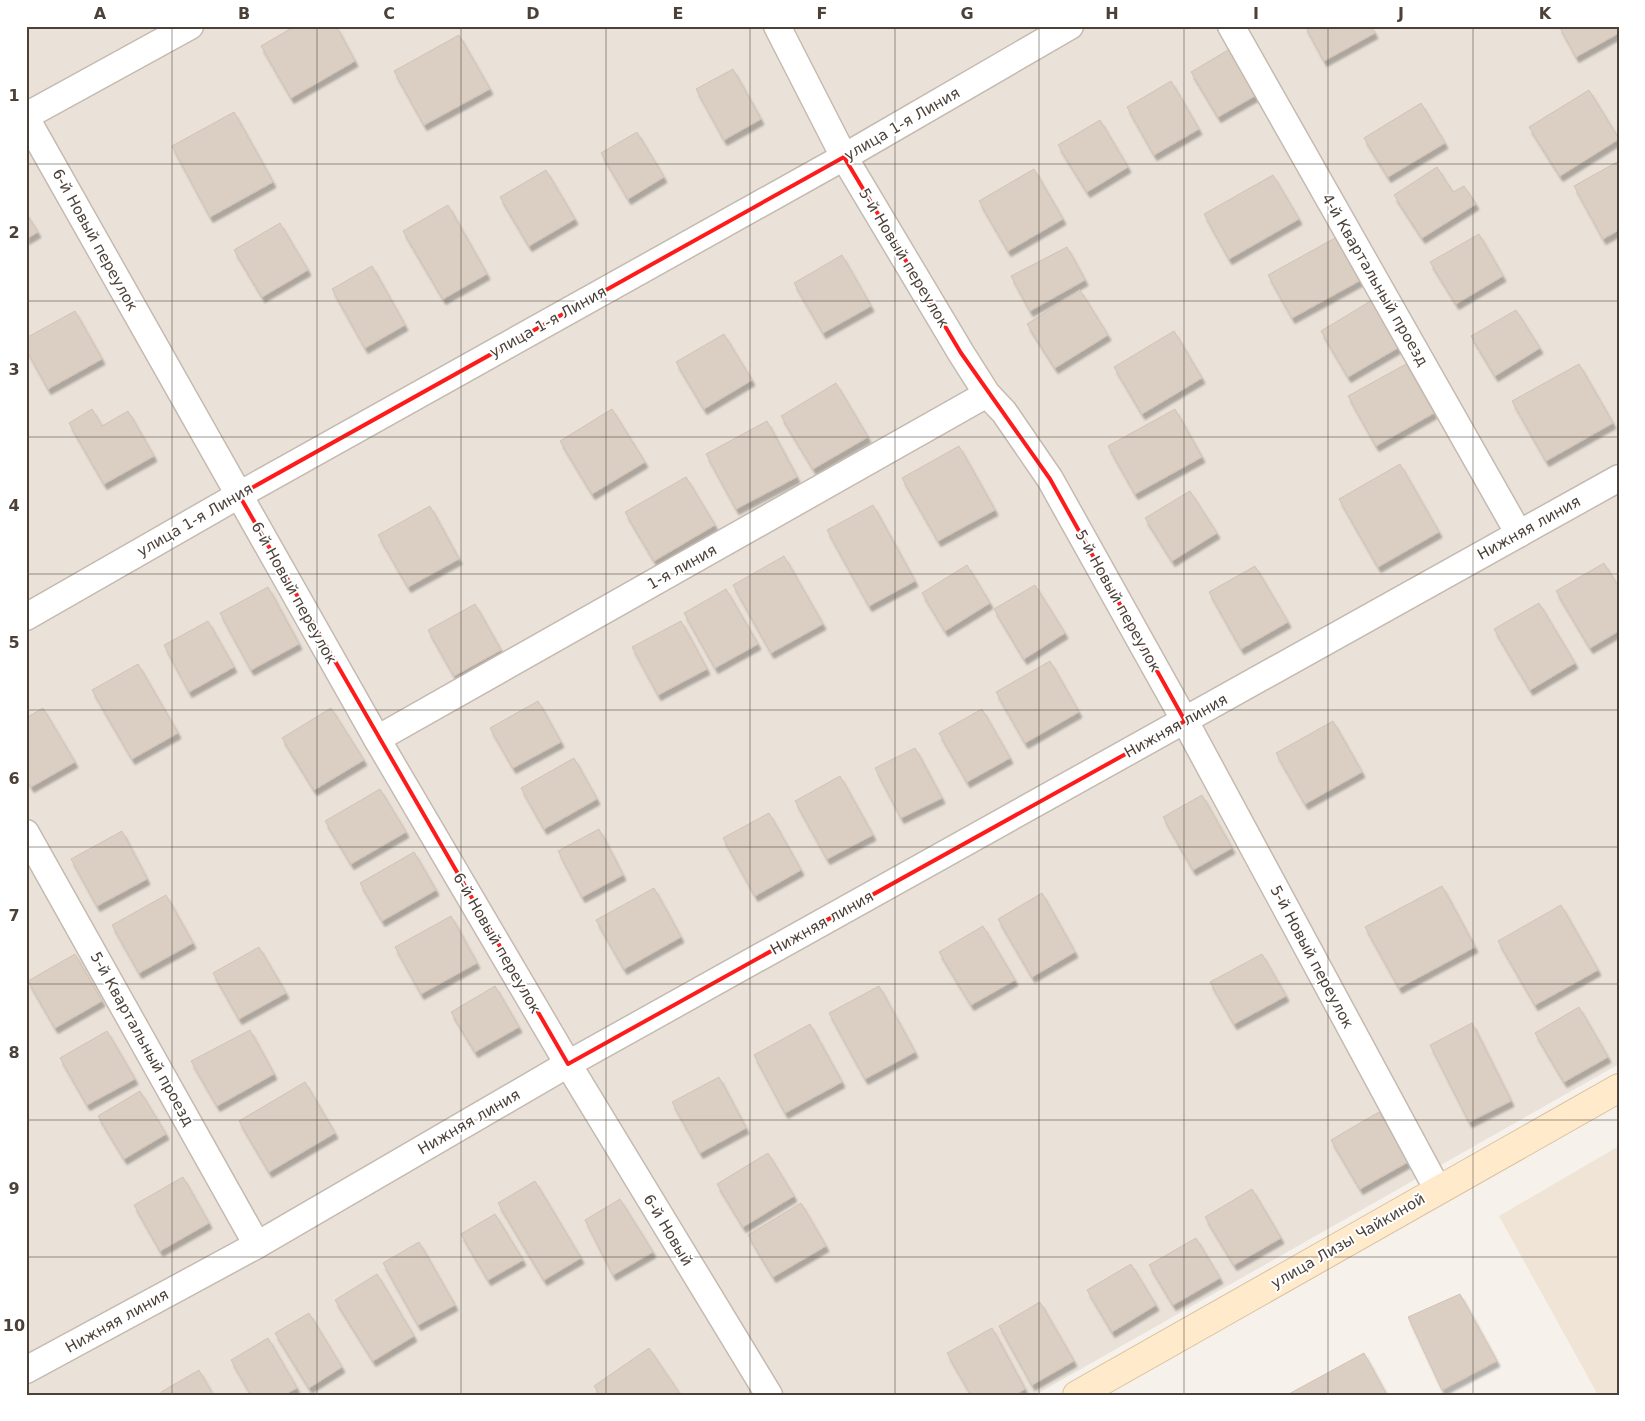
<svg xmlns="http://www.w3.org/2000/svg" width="1645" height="1421" font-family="'DejaVu Sans',sans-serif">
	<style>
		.residential { fill: #eae2d9 }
		.education { fill: #efe4d5 }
		.building { fill: #dbcec3; stroke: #d3c2b3; filter: url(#shadow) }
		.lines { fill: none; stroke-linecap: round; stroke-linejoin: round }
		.street-casing { stroke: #c5bab0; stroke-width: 29 }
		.secondary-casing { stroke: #d9c09d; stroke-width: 30 }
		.street { stroke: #fff; stroke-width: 26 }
		.secondary { stroke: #ffebcc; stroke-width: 28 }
		.marked { fill: none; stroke: #fe1b1b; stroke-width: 4; stroke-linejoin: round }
		.grid { fill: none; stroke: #4b4139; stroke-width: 1; stroke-opacity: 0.55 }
		.labels { text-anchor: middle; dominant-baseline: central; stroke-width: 4; stroke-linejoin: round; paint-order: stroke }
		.street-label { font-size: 15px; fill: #4b4139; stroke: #fff }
		.neatline { fill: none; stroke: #4b4139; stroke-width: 2 }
		.grid-label { font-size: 16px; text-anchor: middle; font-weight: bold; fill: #4b4139 }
	</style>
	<defs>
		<filter id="shadow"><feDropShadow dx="3" dy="5.5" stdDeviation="1" flood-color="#0004"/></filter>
	</defs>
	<rect width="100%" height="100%" fill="#f6f1eb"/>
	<!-- residential -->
	<polygon class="residential" points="26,26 1619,26 1619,1064 1035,1395 26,1395"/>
	<!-- education -->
	<polygon class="education" points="1619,1146 1619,1395 1598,1395 1499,1216"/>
	<!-- building -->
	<g class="building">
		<polygon points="295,26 336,26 355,61 291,98 261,46"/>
		<polygon points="1305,26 1371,26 1375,33 1324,61"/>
		<polygon points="1559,26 1619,26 1619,33 1576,57"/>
		<polygon points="459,35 490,89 424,125 394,71"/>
		<polygon points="1233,47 1260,93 1218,117 1191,72"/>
		<polygon points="733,69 761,119 724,140 696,89"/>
		<polygon points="1171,81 1199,129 1154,155 1127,107"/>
		<polygon points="1589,90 1619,139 1560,176 1529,127"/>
		<polygon points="1421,103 1445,143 1388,177 1364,138"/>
		<polygon points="234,112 273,182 210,217 172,146"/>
		<polygon points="1100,120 1128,167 1087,192 1058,145"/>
		<polygon points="637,132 664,177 628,199 601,153"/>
		<polygon points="1619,161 1619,230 1603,239 1574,186"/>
		<polygon points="1437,167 1453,192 1464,186 1476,204 1422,238 1394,195"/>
		<polygon points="1034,169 1063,219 1008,251 979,201"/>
		<polygon points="546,170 575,219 529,246 500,197"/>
		<polygon points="1273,175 1299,219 1229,259 1204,214"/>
		<polygon points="448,205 487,274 443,299 403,231"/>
		<polygon points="26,213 38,232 26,239"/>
		<polygon points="280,223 308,270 262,297 234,250"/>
		<polygon points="1479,234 1503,276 1456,304 1430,262"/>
		<polygon points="1337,237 1361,280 1292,318 1268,275"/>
		<polygon points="1067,247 1085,280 1030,311 1011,276"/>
		<polygon points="842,255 871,306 823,333 794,283"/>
		<polygon points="372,266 405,325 365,348 332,289"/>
		<polygon points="1080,290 1108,335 1055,368 1027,324"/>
		<polygon points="1374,299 1401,346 1348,377 1321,331"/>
		<polygon points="1516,310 1540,348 1495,376 1471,336"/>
		<polygon points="75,311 102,359 48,389 26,349 26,338"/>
		<polygon points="1174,331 1202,378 1142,414 1114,367"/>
		<polygon points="724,334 752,380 704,409 676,362"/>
		<polygon points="1406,364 1434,413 1376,446 1348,396"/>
		<polygon points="1579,364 1613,423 1546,461 1512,401"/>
		<polygon points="836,383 868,437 813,469 781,416"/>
		<polygon points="92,409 102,426 128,411 154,456 104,484 69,423"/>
		<polygon points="612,409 645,462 592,494 560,441"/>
		<polygon points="1175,409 1202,457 1135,494 1108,446"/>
		<polygon points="767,421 797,477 736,509 706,454"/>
		<polygon points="959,446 995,510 938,541 902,478"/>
		<polygon points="1400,464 1439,532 1378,567 1339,499"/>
		<polygon points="686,477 715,525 654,561 625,512"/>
		<polygon points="1190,491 1217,533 1172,561 1145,518"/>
		<polygon points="873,505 915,581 869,606 827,530"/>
		<polygon points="430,506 459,559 408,587 378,535"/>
		<polygon points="784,556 823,624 771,653 733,585"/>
		<polygon points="1604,563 1619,588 1619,631 1590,648 1556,591"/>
		<polygon points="967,565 990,603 945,631 922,593"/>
		<polygon points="1255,566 1288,622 1241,649 1209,592"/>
		<polygon points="1035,585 1065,633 1024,659 994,609"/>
		<polygon points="268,587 299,644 251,670 220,613"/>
		<polygon points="726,589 758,644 715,668 684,613"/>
		<polygon points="1539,603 1575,663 1530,690 1494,629"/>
		<polygon points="475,604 501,650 454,676 428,630"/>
		<polygon points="208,621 234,667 189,692 164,645"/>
		<polygon points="681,621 707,669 658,695 632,647"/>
		<polygon points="1050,661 1079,712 1025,743 996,692"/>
		<polygon points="138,664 178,733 132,759 92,690"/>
		<polygon points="538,701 561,742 513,768 490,728"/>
		<polygon points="43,708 75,762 31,787 26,778 26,718"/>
		<polygon points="331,708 364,760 314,790 282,738"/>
		<polygon points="982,709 1010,758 967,782 939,733"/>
		<polygon points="1333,721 1362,772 1305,804 1276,753"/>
		<polygon points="915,748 942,798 901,818 875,768"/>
		<polygon points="574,758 597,799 544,829 521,788"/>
		<polygon points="840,776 873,835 827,859 795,801"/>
		<polygon points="380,789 406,832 351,864 325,821"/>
		<polygon points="1202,795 1232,848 1193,870 1163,817"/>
		<polygon points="769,813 801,870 755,896 723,838"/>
		<polygon points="599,829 623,875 582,897 558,851"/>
		<polygon points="122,831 147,879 97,906 71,859"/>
		<polygon points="414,852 436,890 382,921 360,883"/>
		<polygon points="1442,886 1475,947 1399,988 1365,927"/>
		<polygon points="654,888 681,937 624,969 596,920"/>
		<polygon points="1042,893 1075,952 1032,977 998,919"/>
		<polygon points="166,895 193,943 139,973 112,925"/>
		<polygon points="1561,905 1598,970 1535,1005 1498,941"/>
		<polygon points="451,916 477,963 421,994 395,947"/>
		<polygon points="983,926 1015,980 971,1005 939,952"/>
		<polygon points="259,947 286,993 239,1019 213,973"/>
		<polygon points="75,954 102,1001 55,1028 28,981"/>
		<polygon points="1262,954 1286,996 1234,1024 1210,982"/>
		<polygon points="495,986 519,1027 475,1052 451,1012"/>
		<polygon points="879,986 915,1052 865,1079 829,1013"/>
		<polygon points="1579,1007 1608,1057 1564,1082 1535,1033"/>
		<polygon points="1472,1023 1511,1101 1469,1122 1430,1045"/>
		<polygon points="810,1024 842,1082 785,1113 754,1055"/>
		<polygon points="250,1030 274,1074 217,1106 191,1061"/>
		<polygon points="107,1031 135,1079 87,1105 60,1058"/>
		<polygon points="719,1077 746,1128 700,1153 672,1102"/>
		<polygon points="305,1082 335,1133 269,1172 239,1121"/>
		<polygon points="140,1091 166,1134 124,1159 98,1116"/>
		<polygon points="1379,1112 1408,1162 1360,1189 1331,1140"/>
		<polygon points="768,1153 794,1196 743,1227 717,1184"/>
		<polygon points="183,1177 209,1223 160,1251 134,1205"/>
		<polygon points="535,1181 581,1258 544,1280 498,1203"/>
		<polygon points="1252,1189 1281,1238 1234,1265 1205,1217"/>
		<polygon points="620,1199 653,1252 613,1275 585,1220"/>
		<polygon points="801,1203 826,1246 773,1277 748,1235"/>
		<polygon points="495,1214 523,1260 488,1280 461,1234"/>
		<polygon points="1196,1238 1220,1278 1173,1305 1149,1265"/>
		<polygon points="419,1242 455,1305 418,1325 383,1263"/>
		<polygon points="1131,1264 1156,1305 1112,1332 1087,1290"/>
		<polygon points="377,1274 414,1336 373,1361 335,1300"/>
		<polygon points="1460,1294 1497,1361 1442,1390 1408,1317"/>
		<polygon points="1040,1302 1074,1361 1032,1385 999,1326"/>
		<polygon points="309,1313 342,1367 309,1388 275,1333"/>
		<polygon points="992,1328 1025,1389 1015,1395 971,1395 947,1353"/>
		<polygon points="268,1338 297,1388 284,1395 251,1395 231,1360"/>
		<polygon points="649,1348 681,1395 600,1395 594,1386"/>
		<polygon points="1364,1353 1387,1395 1287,1395"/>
		<polygon points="199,1370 213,1395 162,1395 161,1392"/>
	</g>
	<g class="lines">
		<defs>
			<g id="street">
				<polyline points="777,26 844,157 961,353 987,394 1004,412 1050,479 1185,721 1438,1190"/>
				<polyline points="1231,26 1519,534"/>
				<polyline points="26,116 190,26"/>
				<polyline points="26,118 377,739 568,1064 769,1395"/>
				<polyline points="26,617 239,495 844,157 1070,26"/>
				<polyline points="377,739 987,394"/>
				<polyline points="26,833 257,1245"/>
				<polyline points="26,1370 257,1245 568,1064 1619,478"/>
			</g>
			<polyline id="secondary" points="1077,1395 1619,1088"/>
		</defs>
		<!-- street casing -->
		<use href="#street" class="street-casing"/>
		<!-- secondary casing -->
		<use href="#secondary" class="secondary-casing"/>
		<!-- street -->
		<use href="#street" class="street"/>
		<!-- secondary -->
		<use href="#secondary" class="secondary"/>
	</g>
	<!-- marked area -->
	<path class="marked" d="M844,157L961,353L1050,479L1185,721L568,1064L239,495Z"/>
	<!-- grid -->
	<path class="grid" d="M172,26V1395M317,26V1395M461,26V1395M606,26V1395M750,26V1395M895,26V1395M1039,26V1395M1184,26V1395M1328,26V1395M1473,26V1395M26,164H1619M26,301H1619M26,437H1619M26,574H1619M26,710H1619M26,847H1619M26,984H1619M26,1120H1619M26,1257H1619"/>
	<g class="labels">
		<!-- street labels -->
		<g class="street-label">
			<text transform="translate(902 124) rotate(-30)">улица 1-я Линия</text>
			<text transform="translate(95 240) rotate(61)">6-й Новый переулок</text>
			<text transform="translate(904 258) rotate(59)">5-й Новый переулок</text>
			<text transform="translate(1375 280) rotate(60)">4-й Квартальный проезд</text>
			<text transform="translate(548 322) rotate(-29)">улица 1-я Линия</text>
			<text transform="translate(195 520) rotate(-30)">улица 1-я Линия</text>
			<text transform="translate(1529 528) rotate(-29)">Нижняя линия</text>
			<text transform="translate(682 567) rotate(-29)">1-я линия</text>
			<text transform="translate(294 593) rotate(61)">6-й Новый переулок</text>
			<text transform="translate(1118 601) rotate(61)">5-й Новый переулок</text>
			<text transform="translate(1176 726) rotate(-29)">Нижняя линия</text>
			<text transform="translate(822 923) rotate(-29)">Нижняя линия</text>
			<text transform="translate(497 943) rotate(60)">6-й Новый переулок</text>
			<text transform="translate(1312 957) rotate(62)">5-й Новый переулок</text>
			<text transform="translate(142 1039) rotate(61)">5-й Квартальный проезд</text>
			<text transform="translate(469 1122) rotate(-30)">Нижняя линия</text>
			<text transform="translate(668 1230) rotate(59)">6-й Новый</text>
			<text transform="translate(1348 1241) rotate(-30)">улица Лизы Чайкиной</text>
			<text transform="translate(117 1321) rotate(-29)">Нижняя линия</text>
		</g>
	</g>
	<!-- border -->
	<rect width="1645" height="1421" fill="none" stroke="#ffffff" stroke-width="55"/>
	<rect x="28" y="28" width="1590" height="1366" class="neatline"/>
	<g class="grid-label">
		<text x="100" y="19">A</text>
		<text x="244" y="19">B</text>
		<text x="389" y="19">C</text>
		<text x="533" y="19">D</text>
		<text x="678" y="19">E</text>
		<text x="822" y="19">F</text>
		<text x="967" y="19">G</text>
		<text x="1112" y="19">H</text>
		<text x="1256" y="19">I</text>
		<text x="1401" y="19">J</text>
		<text x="1545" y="19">K</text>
		<text x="14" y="101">1</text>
		<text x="14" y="238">2</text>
		<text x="14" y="375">3</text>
		<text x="14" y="511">4</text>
		<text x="14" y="648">5</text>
		<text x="14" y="784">6</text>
		<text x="14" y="921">7</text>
		<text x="14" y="1058">8</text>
		<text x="14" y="1194">9</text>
		<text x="14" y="1331">10</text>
	</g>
</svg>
